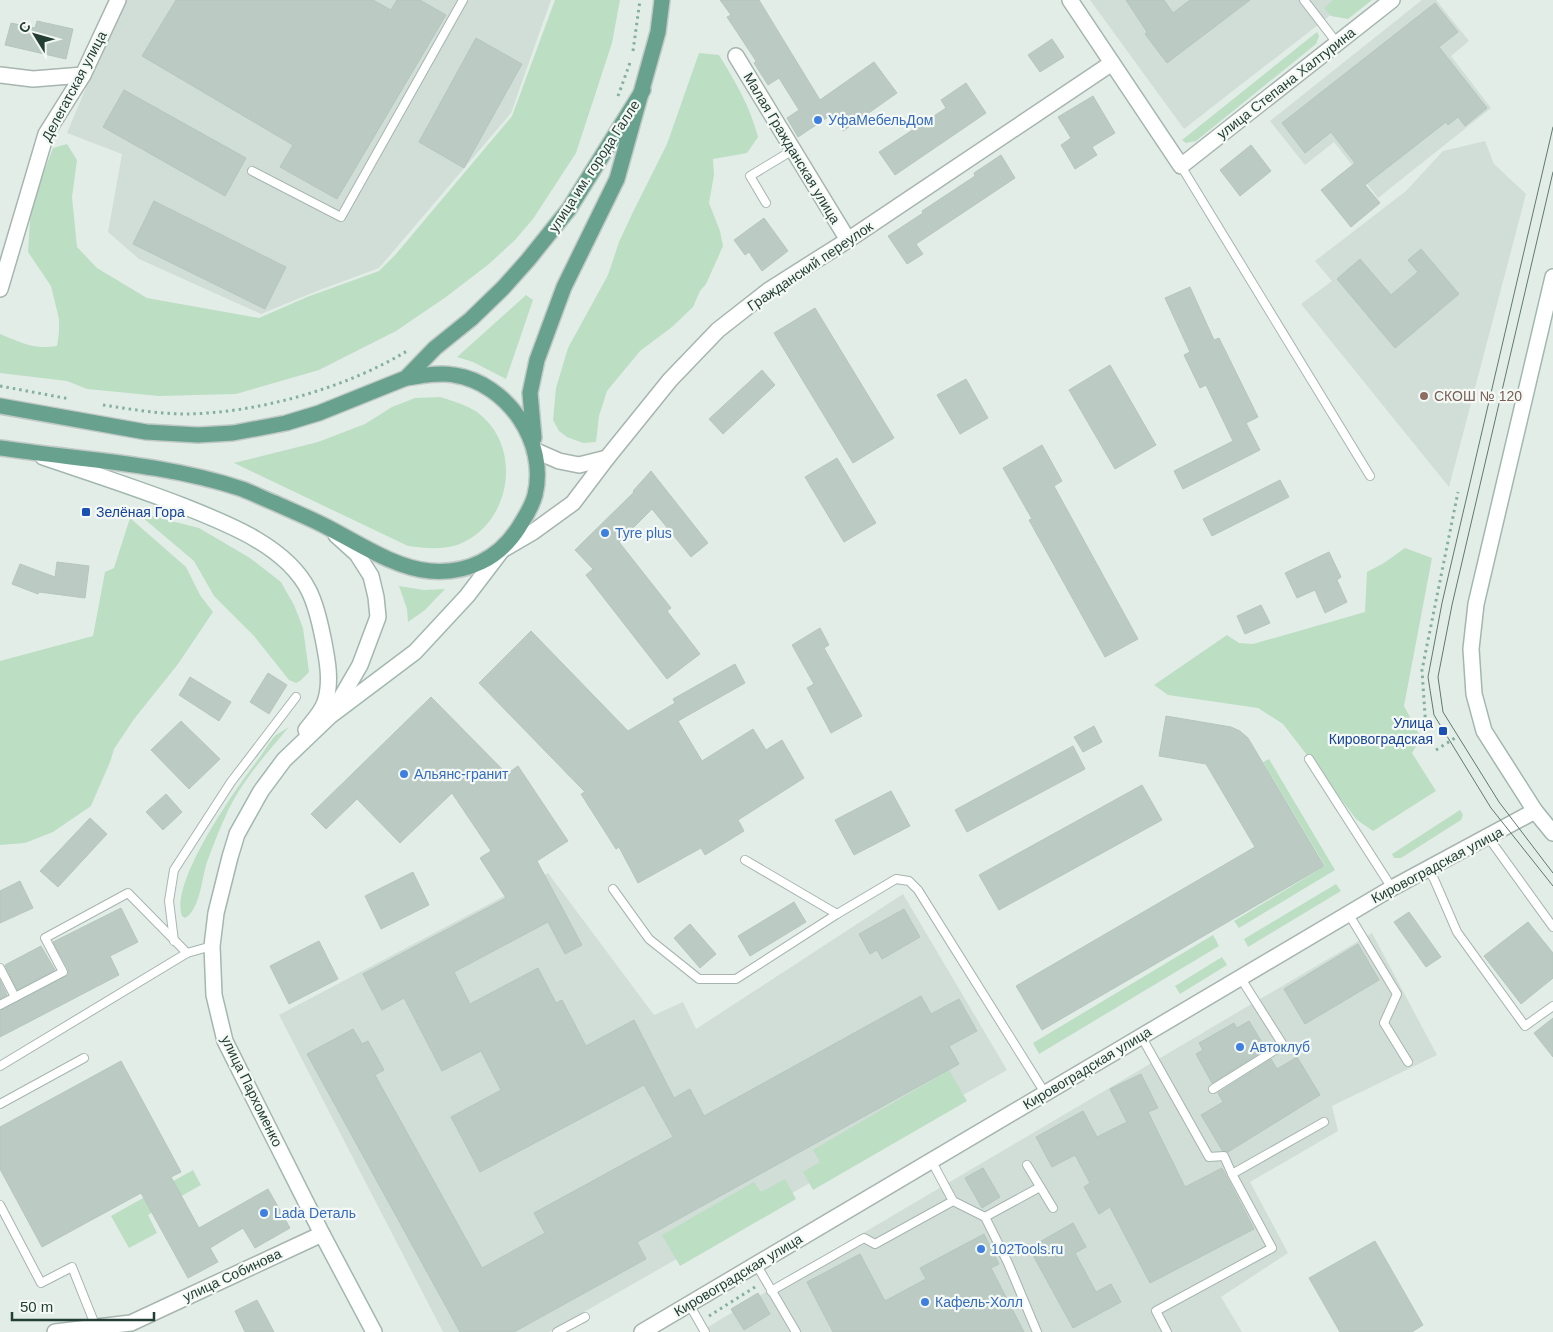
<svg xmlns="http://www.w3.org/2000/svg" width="1553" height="1332" font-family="Helvetica,sans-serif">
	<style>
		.built { fill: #d1ddd7 }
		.green { fill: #bcdec3 }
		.building { fill: #bbcbc3; stroke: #b5c6be }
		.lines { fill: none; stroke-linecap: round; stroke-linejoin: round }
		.service-casing { stroke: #a6b5af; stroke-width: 10 }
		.minor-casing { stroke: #a6b5af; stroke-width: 18 }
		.tertiary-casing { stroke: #a6b5af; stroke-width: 18 }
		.secondary-casing { stroke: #a1b8af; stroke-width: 18 }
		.primary-casing { stroke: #c1c9c6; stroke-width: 18 }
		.path { stroke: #84b09f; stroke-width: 3; stroke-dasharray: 2.5 4; stroke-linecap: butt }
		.service { stroke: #fff; stroke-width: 8 }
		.minor { stroke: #fff; stroke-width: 15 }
		.tertiary { stroke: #fff; stroke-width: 15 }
		.secondary { stroke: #fff; stroke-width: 15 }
		.primary { stroke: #68a28f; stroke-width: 15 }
		.tram { stroke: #5d7970; stroke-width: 1 }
		.shop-dot { fill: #3f7fe0; stroke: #f4f9f6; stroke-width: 2 }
		.education-dot { fill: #8d6e63; stroke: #f4f9f6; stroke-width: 2 }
		.transit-dot { fill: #1a4fb4; stroke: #f4f9f6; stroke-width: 2 }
		.labels { text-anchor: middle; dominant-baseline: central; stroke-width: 4.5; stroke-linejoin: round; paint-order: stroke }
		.street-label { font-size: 14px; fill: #233e35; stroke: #f4f9f6 }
		.shop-label { font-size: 14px; fill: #366cbe; stroke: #f4f9f6; text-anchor: start }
		.education-label { font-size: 14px; fill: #785e54; stroke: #f4f9f6; text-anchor: start }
		.transit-label { font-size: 14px; fill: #164399; stroke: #f4f9f6; text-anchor: start }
	</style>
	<rect width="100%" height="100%" fill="#e3ede8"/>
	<!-- built -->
	<g class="built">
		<polygon points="127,0 551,0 511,113 379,268 317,291 261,314 139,259 108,232 122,154 67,133 93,71"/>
		<polygon points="1090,0 1350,0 1184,129"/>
		<polygon points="1422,0 1436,0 1469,41 1451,56 1491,108 1378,198 1334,142 1305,165 1270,121"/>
		<polygon points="1485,141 1494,164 1526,194 1449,487 1301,304 1332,281 1315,261 1406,191 1443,151"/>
		<polygon points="548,873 654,1015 683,1002 696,1029 903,894 1007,1070 549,1332 443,1332 279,1015"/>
		<polygon points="1372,933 1437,1055 1332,1106 1338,1131 1250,1182 1288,1253 1221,1297 1242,1332 700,1332 853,1239"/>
	</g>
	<!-- green -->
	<g class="green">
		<path d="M555,0H620L612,43L576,153L533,219L515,240L489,264L446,297L396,331L319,370L236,394L159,396L87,389L67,381L0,373V334C20,342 34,350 57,346L59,332V319L51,286L28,252L31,205L53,148L67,144L77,160L72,197L77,247L97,268L147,298L259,318L307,297L379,271L396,254L512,116Z"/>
		<polygon points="1333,0 1372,0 1348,19 1331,16 1324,8"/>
		<polygon points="1317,32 1319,36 1316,44 1196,141 1186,143 1182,140"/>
		<path d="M699,53L719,55C735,81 750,106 758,137L747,153L713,159L714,175L709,203L720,231L723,246L706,284L700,291L693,307L672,327L640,351L607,391L599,416L596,442L583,443L567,437L559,431L553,420L556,388L568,348L608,275L619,242L632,214L667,144Z"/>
		<polygon points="526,295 533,300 506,379 473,362 457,357"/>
		<path d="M440,397C456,402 472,406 484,418C523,455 508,527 457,545C440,550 425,548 408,546L234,463L318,442L365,424L392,407L415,398Z"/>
		<polygon points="136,512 199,528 250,558 281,582 294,605 303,628 309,672 300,681 296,683 289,680 254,636 214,596 194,561"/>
		<polygon points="130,518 186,567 200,595 213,612 178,664 134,719 114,749 110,762 91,806 53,832 25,843 0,845 0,661 93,636 105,572 114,568"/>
		<polygon points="1405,548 1432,558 1404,706 1421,738 1412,753 1436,791 1373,831 1357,820 1283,724 1258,708 1168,695 1154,685 1227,635 1239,643 1253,644 1365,612 1367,572 1384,563"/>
		<polygon points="399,586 424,590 445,589 425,610 408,622 407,609"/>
		<path d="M289,727C266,754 240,783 226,815C219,830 213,846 207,862C202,877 200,910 185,918L182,916C169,882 238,785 260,757C265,750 270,741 276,735C280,732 285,730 289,727Z"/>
		<polygon points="1269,759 1335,870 1239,928 1234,921 1325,866 1263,762"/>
		<polygon points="1460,810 1463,815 1461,820 1401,858 1394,858 1392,854"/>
		<polygon points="1336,884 1341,891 1248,947 1244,939"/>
		<polygon points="1213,935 1219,946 1039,1054 1033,1043"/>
		<polygon points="1222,957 1227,965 1180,994 1175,986"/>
		<polygon points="949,1070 967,1101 813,1190 803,1172 820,1162 813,1150"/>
		<polygon points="193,1170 201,1185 148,1215 157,1233 129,1248 111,1216"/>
		<polygon points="785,1179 796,1199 680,1266 662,1235 754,1182 761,1192"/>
	</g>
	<!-- building -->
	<g class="building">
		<polygon points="176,0 373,0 391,10 397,0 420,0 446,15 337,199 280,167 293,145 142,56"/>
		<polygon points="720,0 759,0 820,100 874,62 897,93 843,131 831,115 798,137 787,118 799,110 779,78 768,85 754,63 756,61 727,17 731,15"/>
		<polygon points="1126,0 1164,0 1173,13 1190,0 1250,0 1167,63 1145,34 1147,32"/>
		<polygon points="1435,3 1458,32 1439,47 1487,108 1465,126 1458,117 1448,125 1446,122 1365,185 1380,203 1351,227 1321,190 1355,163 1331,132 1305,153 1282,123"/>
		<polygon points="37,21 73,29 66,59 5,45 11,23 35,28"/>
		<polygon points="476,38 522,64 464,168 419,142"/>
		<polygon points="1052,39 1064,57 1040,72 1028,55"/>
		<polygon points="966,83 986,113 895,175 879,152 946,108 941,100"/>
		<polygon points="124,90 246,158 225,196 103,127"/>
		<polygon points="1093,96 1115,133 1092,147 1097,155 1075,169 1061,145 1071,138 1058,117"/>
		<polygon points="1251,145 1271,171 1240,196 1220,170"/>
		<polygon points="1001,155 1015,178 916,244 923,254 907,264 888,236 923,213 922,211 975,176 974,173"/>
		<polygon points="154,201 286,267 265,309 133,244"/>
		<polygon points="764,218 788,251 762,271 749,252 745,255 734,240"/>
		<polygon points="1421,249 1459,294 1395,348 1337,279 1360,259 1391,295 1418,272 1408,260"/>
		<polygon points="1190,287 1214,340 1219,338 1258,417 1246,423 1260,450 1183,489 1174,471 1233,441 1206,385 1200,388 1184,355 1190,352 1165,298"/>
		<polygon points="815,308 894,438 853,463 774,333"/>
		<polygon points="1110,365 1156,445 1115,469 1069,390"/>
		<polygon points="762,370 775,385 723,434 709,419"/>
		<polygon points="966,379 988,418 960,434 937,395"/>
		<polygon points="1042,445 1062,481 1054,486 1138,639 1105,657 1029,520 1032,519 1003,468"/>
		<polygon points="837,458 876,523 844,542 805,477"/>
		<polygon points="651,471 708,543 691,557 652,509 619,542 671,608 667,611 700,654 667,679 586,575 593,569 575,550 634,492 633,491"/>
		<polygon points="1280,480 1289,497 1212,536 1203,519"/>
		<polygon points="1329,552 1341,577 1337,580 1347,602 1325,613 1315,590 1297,598 1285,573"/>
		<polygon points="57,562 89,566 85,598 39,592 38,594 12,584 20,564 55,577"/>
		<polygon points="1261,605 1270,623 1245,634 1237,616"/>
		<polygon points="820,628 829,645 824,648 862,716 831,733 807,688 814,684 792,645"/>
		<polygon points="531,631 628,731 675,703 673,699 735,664 745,683 678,721 702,761 753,729 766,750 782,740 804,778 738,820 744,831 705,855 701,848 638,883 619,847 616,849 581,794 585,792 479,683"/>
		<polygon points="268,673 287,685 269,714 250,702"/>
		<polygon points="190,677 231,702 219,721 179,695"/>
		<polygon points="431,697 507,774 518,766 568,841 537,861 582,945 565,954 548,922 454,972 470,1004 538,968 556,1003 562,1000 586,1046 634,1020 674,1098 690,1089 704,1116 921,996 931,1014 959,999 977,1031 949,1046 959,1064 637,1242 646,1259 514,1332 460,1332 307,1054 353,1029 362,1044 368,1041 384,1070 375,1075 482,1268 545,1233 534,1213 673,1137 644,1085 480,1172 451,1117 501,1090 481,1051 442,1071 404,998 382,1010 363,974 506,898 480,858 491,851 452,793 400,843 357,799 326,829 311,814"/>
		<polygon points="1166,716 1231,727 1240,731 1248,738 1324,866 1042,1030 1016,986 1255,847 1206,764 1159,756"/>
		<polygon points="181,721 220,759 189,789 151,750"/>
		<polygon points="1094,726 1102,742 1083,752 1074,737"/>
		<polygon points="1073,746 1085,769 967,832 955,810"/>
		<polygon points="1142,785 1162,820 999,910 979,875"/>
		<polygon points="891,791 910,826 854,855 835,820"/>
		<polygon points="166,794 182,812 163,830 146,812"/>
		<polygon points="90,818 107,834 58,887 40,871"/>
		<polygon points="413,872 429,905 381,929 365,896"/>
		<polygon points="20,881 33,908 0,923 0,891"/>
		<polygon points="794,902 806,922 750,956 738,936"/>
		<polygon points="121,908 138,942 110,956 119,975 0,1037 0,1011 68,975 68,969 53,942"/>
		<polygon points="904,909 920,937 882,959 877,950 870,954 859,934"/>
		<polygon points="1409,912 1441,957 1426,967 1394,922"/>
		<polygon points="1528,922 1553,953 1553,978 1521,1004 1484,956"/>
		<polygon points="690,924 716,954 700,968 674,938"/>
		<polygon points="319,941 338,979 289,1004 270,966"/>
		<polygon points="1358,944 1379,980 1305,1024 1284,989"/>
		<polygon points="41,946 55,970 17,990 5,965"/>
		<polygon points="0,980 7,995 0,999"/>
		<polygon points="1553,1018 1553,1057 1534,1033"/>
		<polygon points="1249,1021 1266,1049 1212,1083 1196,1054 1203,1050 1199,1043 1234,1023 1237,1028"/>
		<polygon points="1297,1057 1320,1095 1228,1152 1222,1150 1201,1115 1223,1102 1218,1093 1271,1059 1277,1069"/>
		<polygon points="121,1061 181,1172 171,1177 199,1228 268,1189 290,1228 255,1248 243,1228 210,1248 218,1262 188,1278 141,1193 42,1247 0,1169 0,1127"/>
		<polygon points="1141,1074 1158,1108 1148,1112 1185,1187 1222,1168 1254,1229 1150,1283 1110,1207 1099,1214 1084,1187 1090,1183 1075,1155 1052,1167 1036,1137 1083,1111 1097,1137 1127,1122 1110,1089"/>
		<polygon points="983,1168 1000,1197 982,1208 965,1178"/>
		<polygon points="1073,1223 1086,1247 1075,1253 1096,1292 1111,1284 1121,1302 1073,1328 1029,1248"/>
		<polygon points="984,1234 999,1264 991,1268 1024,1332 833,1332 807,1282 860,1254 885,1301 926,1279 920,1268"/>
		<polygon points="1375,1241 1423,1325 1412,1332 1340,1332 1309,1278"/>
		<polygon points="758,1293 770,1314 744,1330 731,1309"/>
		<polygon points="257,1300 274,1332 245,1332 235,1311"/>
	</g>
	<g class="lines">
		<defs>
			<g id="service">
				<polyline points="1304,0 1337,43"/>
				<polyline points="1181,166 1370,476"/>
				<polyline points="252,171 341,217 463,0"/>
				<polyline points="766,203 750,176 793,150"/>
				<polyline points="1309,759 1392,888"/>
				<polyline points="1488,837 1553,927"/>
				<polyline points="745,860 837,914"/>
				<polyline points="1427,869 1434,879 1457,932 1525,1026 1553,1006"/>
				<polyline points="613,889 649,939 699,979 736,979 837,914 896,879 909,881 918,890 1045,1093"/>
				<polyline points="1348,913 1397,994 1384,1023 1408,1062"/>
				<polyline points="174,941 169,901 174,870 231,782 296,697"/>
				<polyline points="0,968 15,997"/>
				<polyline points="0,1005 63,972 45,938 128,893 187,953"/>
				<polyline points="1141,1036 1209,1157 1224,1156 1232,1174"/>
				<polyline points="0,1066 187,953 212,946"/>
				<polyline points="1213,1089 1283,1045 1240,977"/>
				<polyline points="0,1104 84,1058"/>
				<polyline points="931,1160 953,1201 985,1217 1008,1263 1037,1332"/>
				<polyline points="1027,1165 1053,1208"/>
				<polyline points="0,1205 41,1283 72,1267 96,1327"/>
				<polyline points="985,1217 1040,1187"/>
				<polyline points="756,1264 796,1332"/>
				<polyline points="771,1291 864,1238 875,1244 953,1201"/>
				<polyline points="689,1304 705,1332"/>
				<polyline points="557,1332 585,1317"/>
				<polyline points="1167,1332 1156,1311 1272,1248 1232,1174 1324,1122"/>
			</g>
			<g id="minor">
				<polyline points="1070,0 1181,166 1392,0"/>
				<polyline points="736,56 848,240"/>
				<polyline points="0,75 33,79 83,75"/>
				<polyline points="0,289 46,134 83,75 118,0"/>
				<polyline points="534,450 559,461 579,465 607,458"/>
				<polyline points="502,550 533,532 573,503 607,458 670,380 718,330 769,290 848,240 1112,63"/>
				<polyline points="55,1332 131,1323 322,1234"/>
			</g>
			<polyline id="tertiary" points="642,1332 1392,888 1535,811"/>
			<g id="secondary">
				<polyline points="1553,277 1476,604 1471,649 1474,694 1484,731 1535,811 1553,833"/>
				<path d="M43,457C90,473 137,488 183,506C226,523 287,546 309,591C316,605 320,623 323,638C327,658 332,682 325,702C322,712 312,722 306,730"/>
				<polyline points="334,710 360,665 378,617 376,597 371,576 357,554 336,535"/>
				<polyline points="374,1332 322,1234 225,1041 214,995 212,946 216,913 230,857 237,834 261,791 284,760 330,716 415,652 467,596 502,550"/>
			</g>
			<g id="primary">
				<polyline points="0,406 146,432 198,435 233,433 286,423 319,413 406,378 435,348 471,319 503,288 528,260 569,209 643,90"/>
				<polyline points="534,438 530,393 537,360 564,287 617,179 658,32 662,0"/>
				<path d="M0,448C81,460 164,463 242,489C253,493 264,499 275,503C292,511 310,518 327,527C358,543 395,568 430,571C467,574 499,559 519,527C525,517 532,507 535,495C548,442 507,383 454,375C438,372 422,376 406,378"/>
			</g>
		</defs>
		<!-- service casing -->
		<use href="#service" class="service-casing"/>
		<!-- minor casing -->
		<use href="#minor" class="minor-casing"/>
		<!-- tertiary casing -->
		<use href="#tertiary" class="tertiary-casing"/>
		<!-- secondary casing -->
		<use href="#secondary" class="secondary-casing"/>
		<!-- primary casing -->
		<use href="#primary" class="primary-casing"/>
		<!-- path -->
		<g class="path">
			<polyline points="633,51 640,0"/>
			<polyline points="618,96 631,60"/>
			<polyline points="0,386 70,399"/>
			<path d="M103,405C130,409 158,414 186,414C258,413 346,388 407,351"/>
			<polyline points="1426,730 1422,670 1458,492"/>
			<polyline points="1436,750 1458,736"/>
			<polyline points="709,1316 755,1287"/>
		</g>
		<!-- service -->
		<use href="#service" class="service"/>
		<!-- minor -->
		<use href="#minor" class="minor"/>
		<!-- tertiary -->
		<use href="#tertiary" class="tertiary"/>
		<!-- secondary -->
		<use href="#secondary" class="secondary"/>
		<!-- primary -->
		<use href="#primary" class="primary"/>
		<!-- tram -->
		<g class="tram">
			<polyline points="1553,127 1442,603 1428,677 1434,715 1491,808 1553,886"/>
			<polyline points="1553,172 1452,605 1438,677 1443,712 1499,802 1553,873"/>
		</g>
	</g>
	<!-- markers -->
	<g class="shop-dot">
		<circle cx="818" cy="120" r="5"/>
		<circle cx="605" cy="533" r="5"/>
		<circle cx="404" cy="774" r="5"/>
		<circle cx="1240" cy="1047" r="5"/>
		<circle cx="264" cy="1213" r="5"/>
		<circle cx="981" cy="1249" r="5"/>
		<circle cx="925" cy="1302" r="5"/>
	</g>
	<circle class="education-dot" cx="1424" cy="396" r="5"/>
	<g class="transit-dot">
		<rect x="81" y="507" width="10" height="10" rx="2.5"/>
		<rect x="1438" y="726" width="10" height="10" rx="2.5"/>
	</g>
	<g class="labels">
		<!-- street labels -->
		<g class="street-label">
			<text transform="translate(1286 83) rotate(-38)">улица Степана Халтурина</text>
			<text transform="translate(74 86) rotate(-62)">Делегатская улица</text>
			<text transform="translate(792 148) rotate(59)">Малая Гражданская улица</text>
			<text transform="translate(594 166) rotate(-57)">улица им. города Галле</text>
			<text transform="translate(810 266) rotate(-34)">Гражданский переулок</text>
			<text transform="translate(1437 865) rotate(-28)">Кировоградская улица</text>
			<text transform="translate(1087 1068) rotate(-31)">Кировоградская улица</text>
			<text transform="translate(252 1091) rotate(64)">улица Пархоменко</text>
			<text transform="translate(232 1275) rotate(-25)">улица Собинова</text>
			<text transform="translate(738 1275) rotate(-31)">Кировоградская улица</text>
		</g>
		<!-- shop labels -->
		<g class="shop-label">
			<text x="828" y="120">УфаМебельДом</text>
			<text x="615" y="533">Tyre plus</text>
			<text x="414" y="774">Альянс-гранит</text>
			<text x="1250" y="1047">Автоклуб</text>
			<text x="274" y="1213">Lada Dеталь</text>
			<text x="991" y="1249">102Tools.ru</text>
			<text x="935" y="1302">Кафель-Холл</text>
		</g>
		<!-- education labels -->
		<g class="education-label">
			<text x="1434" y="396">СКОШ № 120</text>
		</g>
		<!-- transit labels -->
		<g class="transit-label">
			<text x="96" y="512">Зелёная Гора</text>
			<text x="1433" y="723" text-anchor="end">Улица<tspan x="1433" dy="16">Кировоградская</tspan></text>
		</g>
	</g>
	<!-- north arrow -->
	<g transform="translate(35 35) rotate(307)" stroke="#f4f9f6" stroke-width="4" paint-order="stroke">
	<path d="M0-4L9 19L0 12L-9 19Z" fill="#233e35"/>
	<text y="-8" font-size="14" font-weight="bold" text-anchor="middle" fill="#233e35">С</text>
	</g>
	<!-- scale -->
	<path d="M12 1312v8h142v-8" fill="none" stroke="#233e35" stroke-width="2.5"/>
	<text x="20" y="1312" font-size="15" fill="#233e35" stroke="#f4f9f6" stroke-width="4" paint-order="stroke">50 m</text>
</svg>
